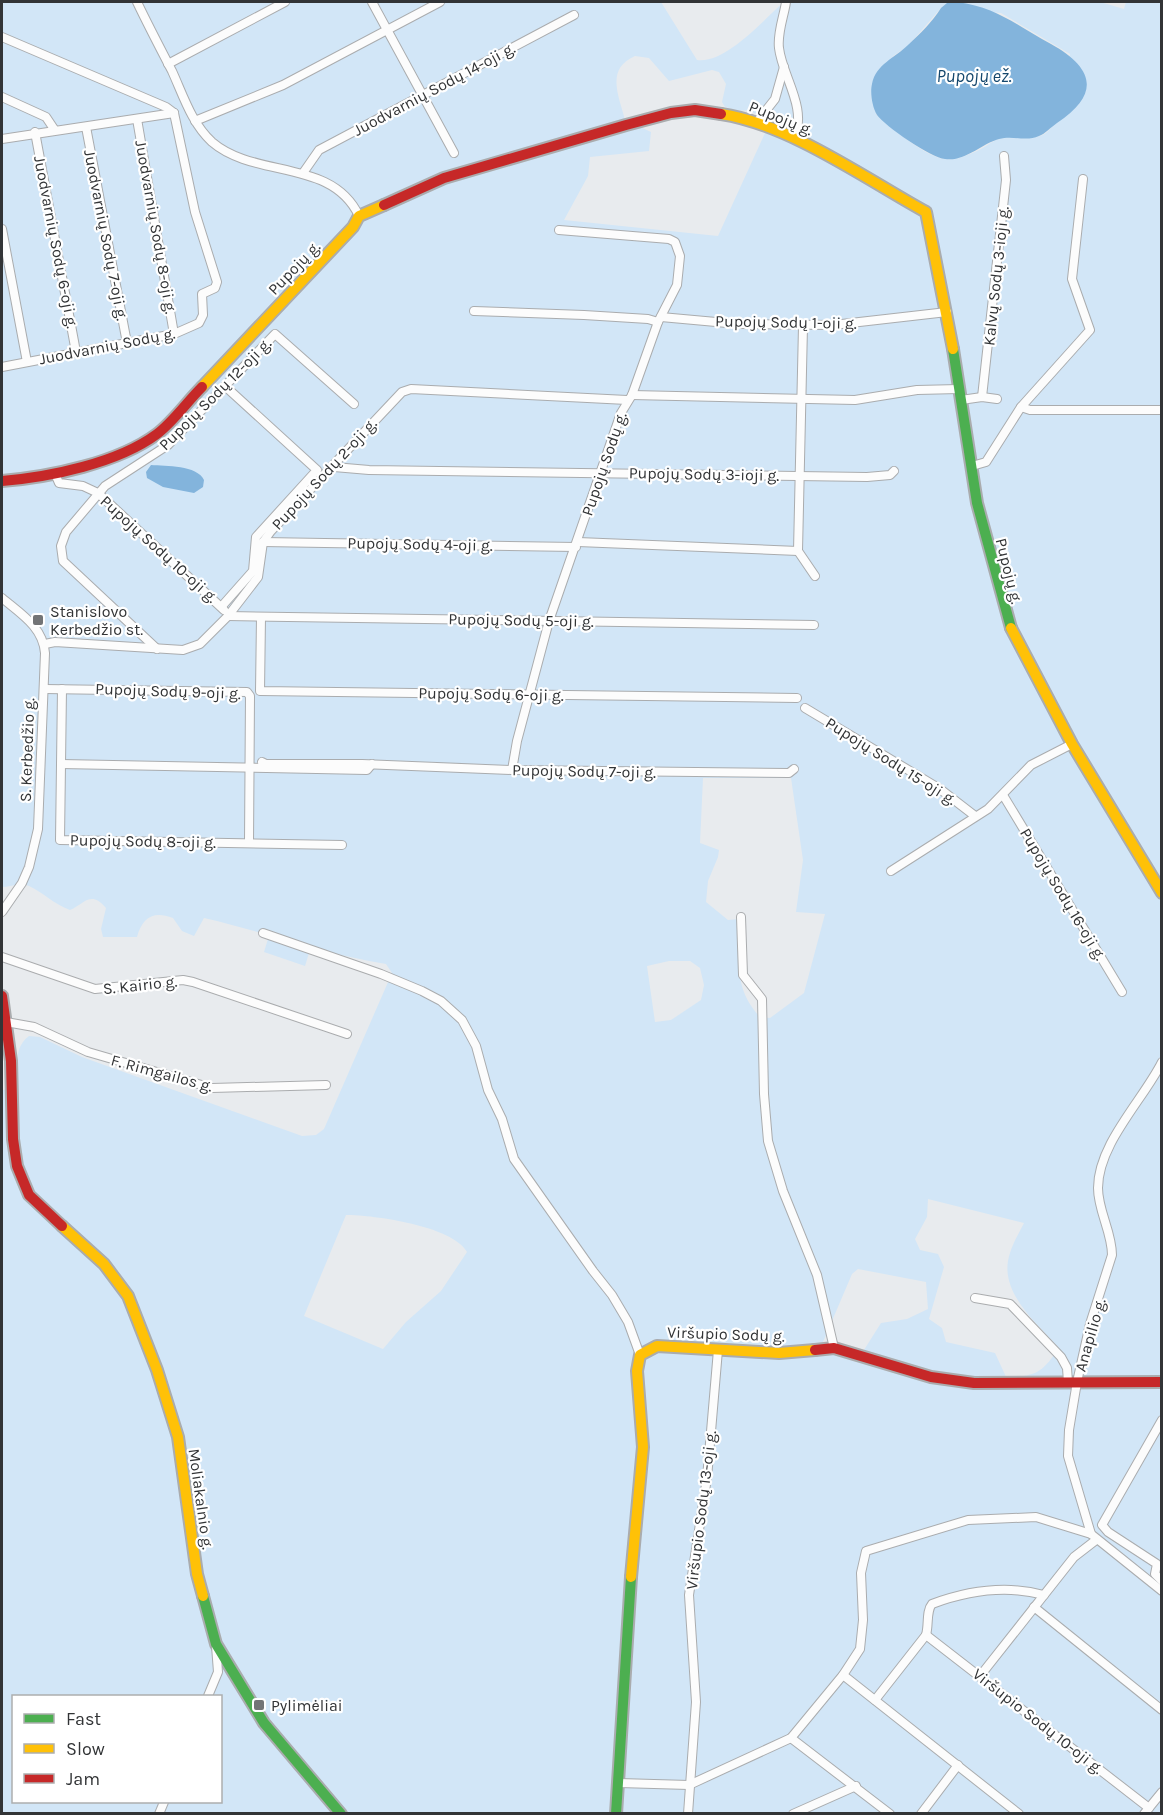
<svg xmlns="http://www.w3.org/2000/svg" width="1163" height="1815" font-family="Karla,sans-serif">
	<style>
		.green { fill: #d2e6f7; fill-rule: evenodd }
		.water { fill: #83b4dc }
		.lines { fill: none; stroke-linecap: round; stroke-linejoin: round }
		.street-casing { stroke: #aaacae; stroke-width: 10 }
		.fast-casing { stroke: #aaacae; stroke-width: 14 }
		.slow-casing { stroke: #aaacae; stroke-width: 14 }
		.jam-casing { stroke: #aaacae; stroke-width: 14 }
		.street { stroke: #fcfcfc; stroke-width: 8 }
		.fast { stroke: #4caf50; stroke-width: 10 }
		.slow { stroke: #ffc107; stroke-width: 10 }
		.jam { stroke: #c62828; stroke-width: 10 }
		.poi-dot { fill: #727476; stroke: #fff; stroke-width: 2 }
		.labels { text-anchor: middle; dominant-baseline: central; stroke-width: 4.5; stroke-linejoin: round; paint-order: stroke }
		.street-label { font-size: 16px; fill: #323436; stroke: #fff }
		.poi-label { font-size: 16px; fill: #323436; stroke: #fff; text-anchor: start }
		.water-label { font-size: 18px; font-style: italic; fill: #14476d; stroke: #fff }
	</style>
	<rect width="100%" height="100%" fill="#e8ebee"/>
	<!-- green -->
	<g class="green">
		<path d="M2,2H661L697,60C726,64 763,20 784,2H1100L1124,9L1126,2H1161V1813H2V1090L16,1088L18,1084C18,1066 13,1048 29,1036L40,1037L82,1057L302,1136L316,1135L324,1129L392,973L386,964C324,954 265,932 204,918L194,936L182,931L173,918C153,910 142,918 137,937H103L101,929L106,908C91,890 85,903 70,910C52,903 44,893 29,886C20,882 10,887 2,887ZM941,8L1001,13L1070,54C1066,72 1060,113 1052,126C1042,143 1025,135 1010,136C996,137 988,146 977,151C968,155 955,160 946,159C926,158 891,127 876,114L893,56L907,47ZM635,56L649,58L669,81L712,70L719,72L726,84L722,102L725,107L737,111L749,110L770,122L718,236L564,220L588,176L590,157L649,151L651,132L625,120C619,96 605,69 635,56ZM703,778H791L803,860L796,912L825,914L804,993L770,1018L760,1017C731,985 741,959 739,919L728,920L706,902L708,881L718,857L719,850L700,843ZM669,961H690L700,968L704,985L701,1000L671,1020L655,1022L647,966ZM928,1199L1024,1223C1019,1233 1013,1243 1010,1253C997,1291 1036,1322 1059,1348C1041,1374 1038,1374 1007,1379L995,1353L946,1342L942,1328L929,1319L944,1267L938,1254L920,1250L915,1239L927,1217ZM346,1215C374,1215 453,1226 467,1252L441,1291L406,1322L383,1349L304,1316ZM858,1269L926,1282L928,1309L907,1319L881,1323L857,1361L820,1349L852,1274ZM14,1696H220V1802H14Z"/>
		<polygon points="268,939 309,953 305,966 264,952"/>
	</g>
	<!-- water -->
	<g class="water">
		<path d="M957,2C997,7 1017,26 1051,44C1094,68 1101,94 1057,123C1051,127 1045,134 1039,136C1026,142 1013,135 999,139C981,144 965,162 945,159C931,158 885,126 877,115C872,107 870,92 872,84C876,64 895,58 908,45C920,34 932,22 941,8L947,3Z"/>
		<path d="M151,465C166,466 197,465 204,480L203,487L194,493L163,487L147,478L146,472Z"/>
	</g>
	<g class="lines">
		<defs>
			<g id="street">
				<path d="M137,2C148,25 160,48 172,71C183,95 192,124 212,142C255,179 332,158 359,216"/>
				<polyline points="372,2 454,153"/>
				<path d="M786,2C784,16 777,33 779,48C782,76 808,108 794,138"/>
				<polyline points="2,37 166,107 174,113"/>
				<polyline points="168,64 285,2"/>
				<polyline points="2,97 46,117 54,129"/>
				<polyline points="137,119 174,334"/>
				<polyline points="195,121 283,85 440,2"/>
				<polyline points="757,122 775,99 784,67"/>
				<polyline points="86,127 127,343"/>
				<polyline points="35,132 76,352"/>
				<polyline points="2,139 174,113"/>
				<polyline points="303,173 319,150 574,15"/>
				<polyline points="2,229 27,362"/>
				<polyline points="474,311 584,315 648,319 658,322"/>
				<polyline points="661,317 738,324 833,325 947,312"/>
				<polyline points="803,326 798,551 815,576"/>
				<polyline points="2,367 174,334 199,323 203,315 202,294 215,288 217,282 195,212 174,113"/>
				<polyline points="632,395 855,400 917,390 959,389"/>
				<polyline points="982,397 1006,180 1004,156"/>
				<polyline points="961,400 982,397 997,399"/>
				<polyline points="1021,407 1030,410 1162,410"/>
				<polyline points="972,466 986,462 1021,407 1090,330 1072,279 1083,179"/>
				<polyline points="334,467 369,470 867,477 890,475 894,471"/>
				<polyline points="56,476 59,483 83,486 98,493 224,610"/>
				<polyline points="263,542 576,547"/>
				<polyline points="578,542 798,551"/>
				<path d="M2,598C21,614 43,627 45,653L38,829L29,867L22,883L2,912"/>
				<polyline points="222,606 253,571 256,537 317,470 226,387"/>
				<polyline points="228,616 814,625"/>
				<polyline points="261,617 260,691 797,698"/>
				<polyline points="45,644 55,642 183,650 200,644 228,616 258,577 263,542 271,531 402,392 411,389 627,400"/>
				<polyline points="157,649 63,561 61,546 66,532 105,486 168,445 275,334 354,404"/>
				<polyline points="45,689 247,692 250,696 249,843"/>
				<polyline points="62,689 60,840 342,845"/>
				<polyline points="805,708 940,789 975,816"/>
				<polyline points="262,762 266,764 362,764 512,770 789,773 794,769"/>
				<polyline points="61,764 367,770 372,764"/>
				<polyline points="512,770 517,741 549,621 621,413 632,395 658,322 677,285 680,256 675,242 669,239 559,230"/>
				<polyline points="1003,795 1122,992"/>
				<polyline points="891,871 988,809 1031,765 1072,744"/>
				<polyline points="741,917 743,975 762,999 764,1094 768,1141 783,1191 817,1275 834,1348"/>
				<polyline points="263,933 381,974 422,991 441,1001 462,1020 476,1046 488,1090 502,1119 514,1159 593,1271 612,1295 628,1322 640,1355"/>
				<polyline points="2,957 95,989 183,980 193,982 347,1034"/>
				<polyline points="6,1022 34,1027 88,1052 212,1088 326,1085"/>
				<path d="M1162,1062C1143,1100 1098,1144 1098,1188C1098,1211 1112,1232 1112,1255L1090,1324L1077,1382L1069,1430L1068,1456L1091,1534L1162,1591"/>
				<polyline points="975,1298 1010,1304 1061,1357 1067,1368 1068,1382"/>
				<polyline points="1162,1420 1102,1525 1108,1532 1157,1564 1155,1574 1162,1581"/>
				<polyline points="1034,1607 1162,1710"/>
				<polyline points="926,1635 1149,1808"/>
				<polyline points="843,1675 1019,1814"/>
				<polyline points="980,1676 1074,1557 1096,1540"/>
				<polyline points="208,1696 218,1672 216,1646"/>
				<path d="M875,1700L926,1635C929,1625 926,1611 932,1604C967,1591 1007,1585 1044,1595"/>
				<polyline points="791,1738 890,1814"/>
				<polyline points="619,1783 689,1785 791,1738 843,1675 860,1649 863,1620 861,1573 866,1551 968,1520 1036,1517 1091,1534"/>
				<polyline points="159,1814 164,1802"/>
				<polyline points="688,1814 696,1702 689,1595 707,1478 718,1350"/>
				<polyline points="793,1814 856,1786"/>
				<polyline points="921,1814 958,1765"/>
				<polyline points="1144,1814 1162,1792"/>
			</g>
			<g id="fast">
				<polyline points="953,349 977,503 1011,628"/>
				<polyline points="203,1596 216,1644 264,1723 341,1814"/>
				<polyline points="616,1814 631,1577"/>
			</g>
			<g id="slow">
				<path d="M721,114C789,124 866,179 926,212L953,349"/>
				<polyline points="202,387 353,227 359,216 384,205"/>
				<polyline points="1011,628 1072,744 1162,893"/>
				<polyline points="62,1226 104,1264 128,1296 157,1370 178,1437 197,1574 203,1596"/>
				<polyline points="631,1577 643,1447 637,1371 640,1355 657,1346 779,1353 815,1350"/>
			</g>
			<g id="jam">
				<polyline points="384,205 444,178 626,125 671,113 695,110 721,114"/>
				<path d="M2,481C50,477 118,463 157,434C173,422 187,402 202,387"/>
				<polyline points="2,996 11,1061 13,1139 17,1166 29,1195 62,1226"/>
				<polyline points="815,1350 834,1348 931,1377 974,1383 1162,1382"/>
			</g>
		</defs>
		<!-- street casing -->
		<use href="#street" class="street-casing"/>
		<!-- fast casing -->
		<use href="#fast" class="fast-casing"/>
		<!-- slow casing -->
		<use href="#slow" class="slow-casing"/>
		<!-- jam casing -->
		<use href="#jam" class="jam-casing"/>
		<!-- street -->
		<use href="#street" class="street"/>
		<!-- fast -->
		<use href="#fast" class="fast"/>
		<!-- slow -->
		<use href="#slow" class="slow"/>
		<!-- jam -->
		<use href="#jam" class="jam"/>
	</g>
	<!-- markers -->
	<g class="poi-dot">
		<rect x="32" y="614" width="12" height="12" rx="3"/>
		<rect x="253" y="1699" width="12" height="12" rx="3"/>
	</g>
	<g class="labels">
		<!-- street labels -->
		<g class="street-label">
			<text transform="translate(434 89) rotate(-28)">Juodvarnių Sodų 14-oji g.</text>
			<text transform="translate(781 118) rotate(22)">Pupojų g.</text>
			<text transform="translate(156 227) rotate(80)">Juodvarnių Sodų 8-oji g.</text>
			<text transform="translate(106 235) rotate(79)">Juodvarnių Sodų 7-oji g.</text>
			<text transform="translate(56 242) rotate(79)">Juodvarnių Sodų 6-oji g.</text>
			<text transform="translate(294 268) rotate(-46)">Pupojų g.</text>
			<text transform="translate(996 276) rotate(-84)">Kalvų Sodų 3-ioji g.</text>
			<text transform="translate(786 322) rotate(1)">Pupojų Sodų 1-oji g.</text>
			<text transform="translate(107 346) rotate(-11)">Juodvarnių Sodų g.</text>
			<text transform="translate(215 394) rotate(-45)">Pupojų Sodų 12-oji g.</text>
			<text transform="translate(604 464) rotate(-71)">Pupojų Sodų g.</text>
			<text transform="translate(324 474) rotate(-47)">Pupojų Sodų 2-oji g.</text>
			<text transform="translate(704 474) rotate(1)">Pupojų Sodų 3-ioji g.</text>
			<text transform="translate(420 544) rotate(1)">Pupojų Sodų 4-oji g.</text>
			<text transform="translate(159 549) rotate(42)">Pupojų Sodų 10-oji g.</text>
			<text transform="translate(1009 571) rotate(76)">Pupojų g.</text>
			<text transform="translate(521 620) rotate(1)">Pupojų Sodų 5-oji g.</text>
			<text transform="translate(168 691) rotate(2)">Pupojų Sodų 9-oji g.</text>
			<text transform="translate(491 694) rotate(1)">Pupojų Sodų 6-oji g.</text>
			<text transform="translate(27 750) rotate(-88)">S. Kerbedžio g.</text>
			<text transform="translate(891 761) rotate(32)">Pupojų Sodų 15-oji g.</text>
			<text transform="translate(584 771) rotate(1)">Pupojų Sodų 7-oji g.</text>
			<text transform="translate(143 841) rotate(1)">Pupojų Sodų 8-oji g.</text>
			<text transform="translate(1063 894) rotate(59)">Pupojų Sodų 16-oji g.</text>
			<text transform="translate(140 985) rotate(-6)">S. Kairio g.</text>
			<text transform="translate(162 1073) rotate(15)">F. Rimgailos g.</text>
			<text transform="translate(726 1334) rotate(2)">Viršupio Sodų g.</text>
			<text transform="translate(1090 1335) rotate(-74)">Anapilio g.</text>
			<text transform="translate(201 1499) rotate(82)">Moliakalnio g.</text>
			<text transform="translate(701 1510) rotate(-83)">Viršupio Sodų 13-oji g.</text>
			<text transform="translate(1038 1721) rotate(38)">Viršupio Sodų 10-oji g.</text>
		</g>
		<!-- poi labels -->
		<g class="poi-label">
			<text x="50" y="611">Stanislovo<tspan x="50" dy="18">Kerbedžio st.</tspan></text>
			<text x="271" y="1705">Pylimėliai</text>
		</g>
		<!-- water labels -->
		<g class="water-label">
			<text x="974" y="76">Pupojų ež.</text>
		</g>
	</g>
	<!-- border -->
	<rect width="1163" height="1815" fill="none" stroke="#323436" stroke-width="6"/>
	<!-- legend -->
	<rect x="12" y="1695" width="210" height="108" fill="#ffffff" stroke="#adaeaf" stroke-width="1.5"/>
	<rect x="24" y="1714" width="30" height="9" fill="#4caf50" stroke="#adaeaf" stroke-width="1.5"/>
	<text x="66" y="1725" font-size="18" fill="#323436">Fast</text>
	<rect x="24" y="1744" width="30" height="9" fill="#ffc107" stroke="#adaeaf" stroke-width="1.5"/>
	<text x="66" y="1755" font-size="18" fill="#323436">Slow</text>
	<rect x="24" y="1774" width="30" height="9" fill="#c62828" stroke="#adaeaf" stroke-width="1.5"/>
	<text x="66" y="1785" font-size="18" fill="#323436">Jam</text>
</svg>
